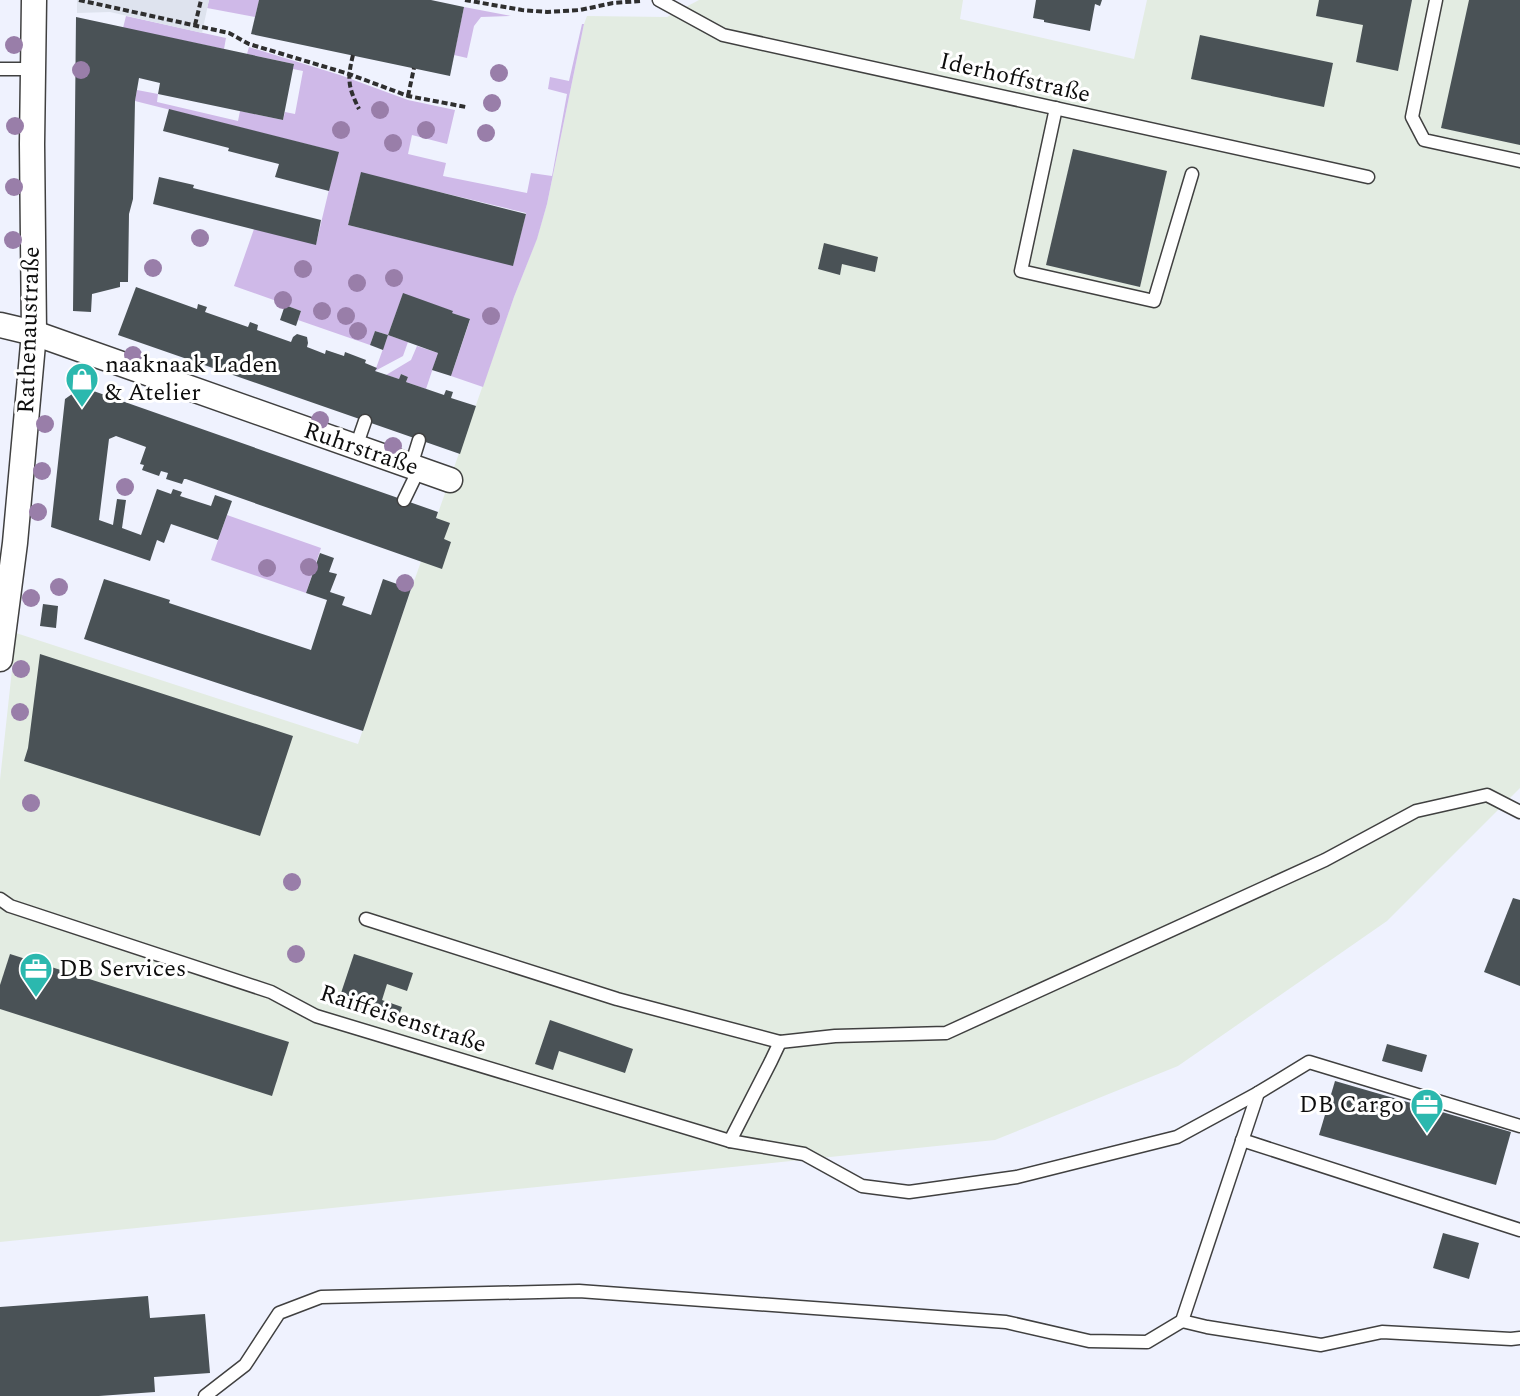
<svg xmlns="http://www.w3.org/2000/svg" width="1520" height="1396" font-family="Spectral,serif">
	<style>
		.industrial { fill: #e3ece2 }
		.green { fill: #cfb9e8; fill-rule: evenodd }
		.plaza { fill: #dee3ee }
		.building { fill: #4a5256 }
		.lines { fill: none; stroke-linecap: round; stroke-linejoin: round }
		.service-casing { stroke: #404040; stroke-width: 15 }
		.minor-casing { stroke: #404040; stroke-width: 27 }
		.path { stroke: #2f2f2f; stroke-width: 4; stroke-dasharray: 6 3; stroke-linecap: butt }
		.service { stroke: #fff; stroke-width: 12 }
		.minor { stroke: #fff; stroke-width: 24 }
		.tree { fill: #997ea9 }
		.labels { text-anchor: middle; dominant-baseline: central; stroke-width: 6; stroke-linejoin: round; paint-order: stroke }
		.street-label { font-size: 24px; fill: #0d0d0d; stroke: #fff }
		.poi-label { font-size: 24px; fill: #0d0d0d; stroke: #fff; text-anchor: start }
	</style>
	<rect width="100%" height="100%" fill="#eff2fe"/>
	<!-- industrial -->
	<polygon class="industrial" points="699,0 963,0 960,19 1134,59 1147,0 1520,0 1520,788 1387,921 1178,1066 995,1140 0,1242 0,780 16,633 358,744 399,624 514,297 537,238 547,204 584,24 587,16 667,17"/>
	<!-- green -->
	<g class="green">
		<polygon points="209,0 259,0 255,17 207,8"/>
		<polygon points="464,7 511,16 481,17 474,26 467,58 454,55"/>
		<polygon points="126,16 226,38 224,49 123,28"/>
		<path d="M582,24H584L547,204L537,239L514,297L483,387L451,376L470,320L452,313V311L403,294L388,335L408,342L403,356L375,371L388,335L375,331L370,345L298,320L301,311L285,305V304L234,286L254,229L316,244L338,152L135,101L137,90L158,94L157,102L238,121L240,111L283,120L285,112L295,114L303,71L293,69L294,64L247,54L249,47L340,75L408,100L455,110L447,144L412,135L408,154L446,163L443,176L527,193L531,173L552,176L567,94L548,89L550,77L569,81ZM361,173L526,213L513,265L348,225Z"/>
		<polygon points="417,346 438,353 426,389 406,382 408,377 401,374 399,379 386,375 411,360"/>
		<polygon points="227,515 321,548 306,593 211,560"/>
	</g>
	<!-- plaza -->
	<polygon class="plaza" points="77,0 209,0 202,33 110,12 77,13"/>
	<!-- building -->
	<g class="building">
		<polygon points="259,0 431,0 464,7 450,76 251,34"/>
		<polygon points="1036,0 1102,0 1100,6 1095,4 1090,31 1044,22 1044,20 1033,18"/>
		<polygon points="1319,0 1412,0 1398,71 1356,62 1363,25 1316,16"/>
		<polygon points="1469,0 1520,0 1520,145 1441,128"/>
		<polygon points="76,17 294,64 283,120 158,94 160,83 139,78 135,101 133,199 129,214 128,282 120,282 120,287 92,294 91,312 73,311"/>
		<polygon points="1200,35 1333,63 1324,107 1191,79"/>
		<polygon points="169,109 339,152 329,191 275,177 279,164 228,151 229,148 163,131"/>
		<polygon points="1073,149 1167,171 1140,287 1046,265"/>
		<polygon points="361,172 526,214 513,266 348,225"/>
		<polygon points="159,177 194,185 193,188 321,220 316,245 153,204"/>
		<polygon points="824,243 878,257 875,272 842,264 840,275 818,269"/>
		<polygon points="136,287 197,309 198,304 207,307 205,312 248,327 250,322 258,325 257,330 291,342 293,337 297,334 307,337 308,343 307,347 325,354 326,350 344,356 345,352 366,360 365,363 377,368 375,371 399,379 401,374 408,377 406,382 444,395 446,390 453,392 451,398 476,406 460,454 118,335"/>
		<polygon points="403,293 453,311 452,313 470,319 451,376 432,370 438,353 388,335"/>
		<polygon points="285,305 301,311 296,326 280,320"/>
		<polygon points="375,331 388,335 383,350 370,345"/>
		<polygon points="82,387 438,512 436,518 450,523 444,539 451,542 442,569 186,479 184,479 182,484 166,479 168,473 161,471 159,476 142,470 144,465 140,464 146,447 116,436 109,439 99,520 113,525 117,499 126,500 122,528 141,535 157,489 171,494 173,489 182,492 180,496 211,506 215,495 232,501 218,540 171,524 164,543 157,540 150,561 51,527 65,399"/>
		<polygon points="320,553 334,558 329,572 337,574 330,592 345,597 342,605 371,615 383,579 411,589 363,731 84,639 104,579 170,600 169,603 311,650 327,600 306,593"/>
		<polygon points="43,604 58,606 56,628 40,626"/>
		<polygon points="40,654 293,736 260,836 24,761 28,748"/>
		<polygon points="1513,898 1520,900 1520,986 1484,972"/>
		<polygon points="10,954 289,1042 272,1096 0,1009 0,985"/>
		<polygon points="354,954 413,973 407,991 387,984 382,1000 402,1007 396,1024 337,1005"/>
		<polygon points="550,1020 633,1049 625,1073 559,1051 553,1070 535,1064"/>
		<polygon points="1387,1044 1427,1055 1422,1072 1382,1061"/>
		<polygon points="1335,1081 1511,1132 1496,1185 1319,1135"/>
		<polygon points="1443,1233 1479,1243 1469,1279 1433,1268"/>
		<polygon points="148,1296 150,1318 205,1314 210,1373 154,1377 155,1392 99,1396 0,1396 0,1307"/>
	</g>
	<g class="lines">
		<defs>
			<g id="service">
				<polyline points="659,0 723,35 1368,177"/>
				<polyline points="1436,0 1412,117 1424,140 1520,161"/>
				<polyline points="0,69 33,69"/>
				<polyline points="1056,108 1021,271 1154,301 1192,174"/>
				<polyline points="356,447 365,421"/>
				<polyline points="411,466 419,440"/>
				<polyline points="404,500 419,469"/>
				<polyline points="0,899 10,906 271,992 316,1016 730,1141 804,1154 862,1186 909,1192 1017,1177 1177,1137 1258,1093"/>
				<polyline points="366,919 617,999 780,1042 771,1061 730,1141"/>
				<polyline points="780,1042 835,1036 946,1033 1325,860 1416,811 1487,795 1520,812"/>
				<polyline points="1242,1140 1520,1230"/>
				<polyline points="1182,1321 1207,1327 1321,1345 1382,1332 1511,1339 1520,1338"/>
				<polyline points="205,1396 245,1365 279,1313 321,1297 579,1291 1006,1322 1089,1341 1147,1342 1182,1321 1258,1093 1309,1062 1520,1126"/>
			</g>
			<g id="minor">
				<polyline points="0,325 34,333 450,480"/>
				<polyline points="0,659 15,543 34,333 32,144 34,0"/>
			</g>
		</defs>
		<!-- service casing -->
		<use href="#service" class="service-casing"/>
		<!-- minor casing -->
		<use href="#minor" class="minor-casing"/>
		<!-- path -->
		<g class="path">
			<polyline points="79,0 229,33 249,44 349,74 408,96 466,107"/>
			<polyline points="465,0 522,10 547,12 580,10 613,3 640,1"/>
			<polyline points="195,25 201,0"/>
			<path d="M353,55C347,79 348,87 359,109"/>
			<polyline points="408,96 414,68"/>
		</g>
		<!-- service -->
		<use href="#service" class="service"/>
		<!-- minor -->
		<use href="#minor" class="minor"/>
	</g>
	<!-- trees -->
	<g class="tree">
		<circle cx="14" cy="45" r="9"/>
		<circle cx="81" cy="70" r="9"/>
		<circle cx="499" cy="73" r="9"/>
		<circle cx="492" cy="103" r="9"/>
		<circle cx="380" cy="110" r="9"/>
		<circle cx="15" cy="126" r="9"/>
		<circle cx="341" cy="130" r="9"/>
		<circle cx="426" cy="130" r="9"/>
		<circle cx="486" cy="133" r="9"/>
		<circle cx="393" cy="143" r="9"/>
		<circle cx="14" cy="187" r="9"/>
		<circle cx="200" cy="238" r="9"/>
		<circle cx="13" cy="240" r="9"/>
		<circle cx="153" cy="268" r="9"/>
		<circle cx="303" cy="269" r="9"/>
		<circle cx="394" cy="278" r="9"/>
		<circle cx="357" cy="283" r="9"/>
		<circle cx="283" cy="300" r="9"/>
		<circle cx="322" cy="311" r="9"/>
		<circle cx="346" cy="316" r="9"/>
		<circle cx="491" cy="316" r="9"/>
		<circle cx="358" cy="331" r="9"/>
		<circle cx="133" cy="355" r="9"/>
		<circle cx="320" cy="420" r="9"/>
		<circle cx="45" cy="424" r="9"/>
		<circle cx="393" cy="446" r="9"/>
		<circle cx="42" cy="471" r="9"/>
		<circle cx="125" cy="487" r="9"/>
		<circle cx="38" cy="512" r="9"/>
		<circle cx="309" cy="567" r="9"/>
		<circle cx="267" cy="568" r="9"/>
		<circle cx="405" cy="583" r="9"/>
		<circle cx="59" cy="587" r="9"/>
		<circle cx="31" cy="598" r="9"/>
		<circle cx="21" cy="669" r="9"/>
		<circle cx="20" cy="712" r="9"/>
		<circle cx="31" cy="803" r="9"/>
		<circle cx="292" cy="882" r="9"/>
		<circle cx="296" cy="954" r="9"/>
	</g>
	<!-- icons -->
	<defs>
		<symbol id="shop-pin" viewBox="-11 -11 22 30"><path d="M0 17L-7.5 6A9.5 9.5 0 1 1 7.5 6Z" fill="#2bb8ae" stroke="#fff"/><path d="M-5-2.5h2.3a2.7 3.5 0 0 1 5.4 0H5L5.5 6h-11ZM-1.5-2.5h3a1.5 2.3 0 0 0-3 0Z" fill="#fff"/></symbol>
		<symbol id="office-pin" viewBox="-11 -11 22 30"><path d="M0 17L-7.5 6A9.5 9.5 0 1 1 7.5 6Z" fill="#2bb8ae" stroke="#fff"/><path d="M-6-3h4V-5.5h4V-3h4V5H-6ZM-1-4.5V-3h2v-1.5ZM-6 0V1H6V0Z" fill="#fff"/></symbol>
	</defs>
	<g fill-rule="evenodd">
		<use href="#shop-pin" x="63" y="360" width="38" height="52"/>
		<use href="#office-pin" x="17" y="950" width="38" height="52"/>
		<use href="#office-pin" x="1408" y="1086" width="38" height="52"/>
	</g>
	<g class="labels">
		<!-- street labels -->
		<g class="street-label">
			<text transform="translate(1015 78) rotate(13)">Iderhoffstraße</text>
			<text transform="translate(29 330) rotate(-88)">Rathenaustraße</text>
			<text transform="translate(361 449) rotate(19)">Ruhrstraße</text>
			<text transform="translate(403 1019) rotate(18)">Raiffeisenstraße</text>
		</g>
		<!-- poi labels -->
		<g class="poi-label">
			<text x="105" y="365">naaknaak Laden<tspan x="105" dy="28">&amp; Atelier</tspan></text>
			<text x="59" y="969">DB Services</text>
			<text x="1404" y="1105" text-anchor="end">DB Cargo</text>
		</g>
	</g>
</svg>
